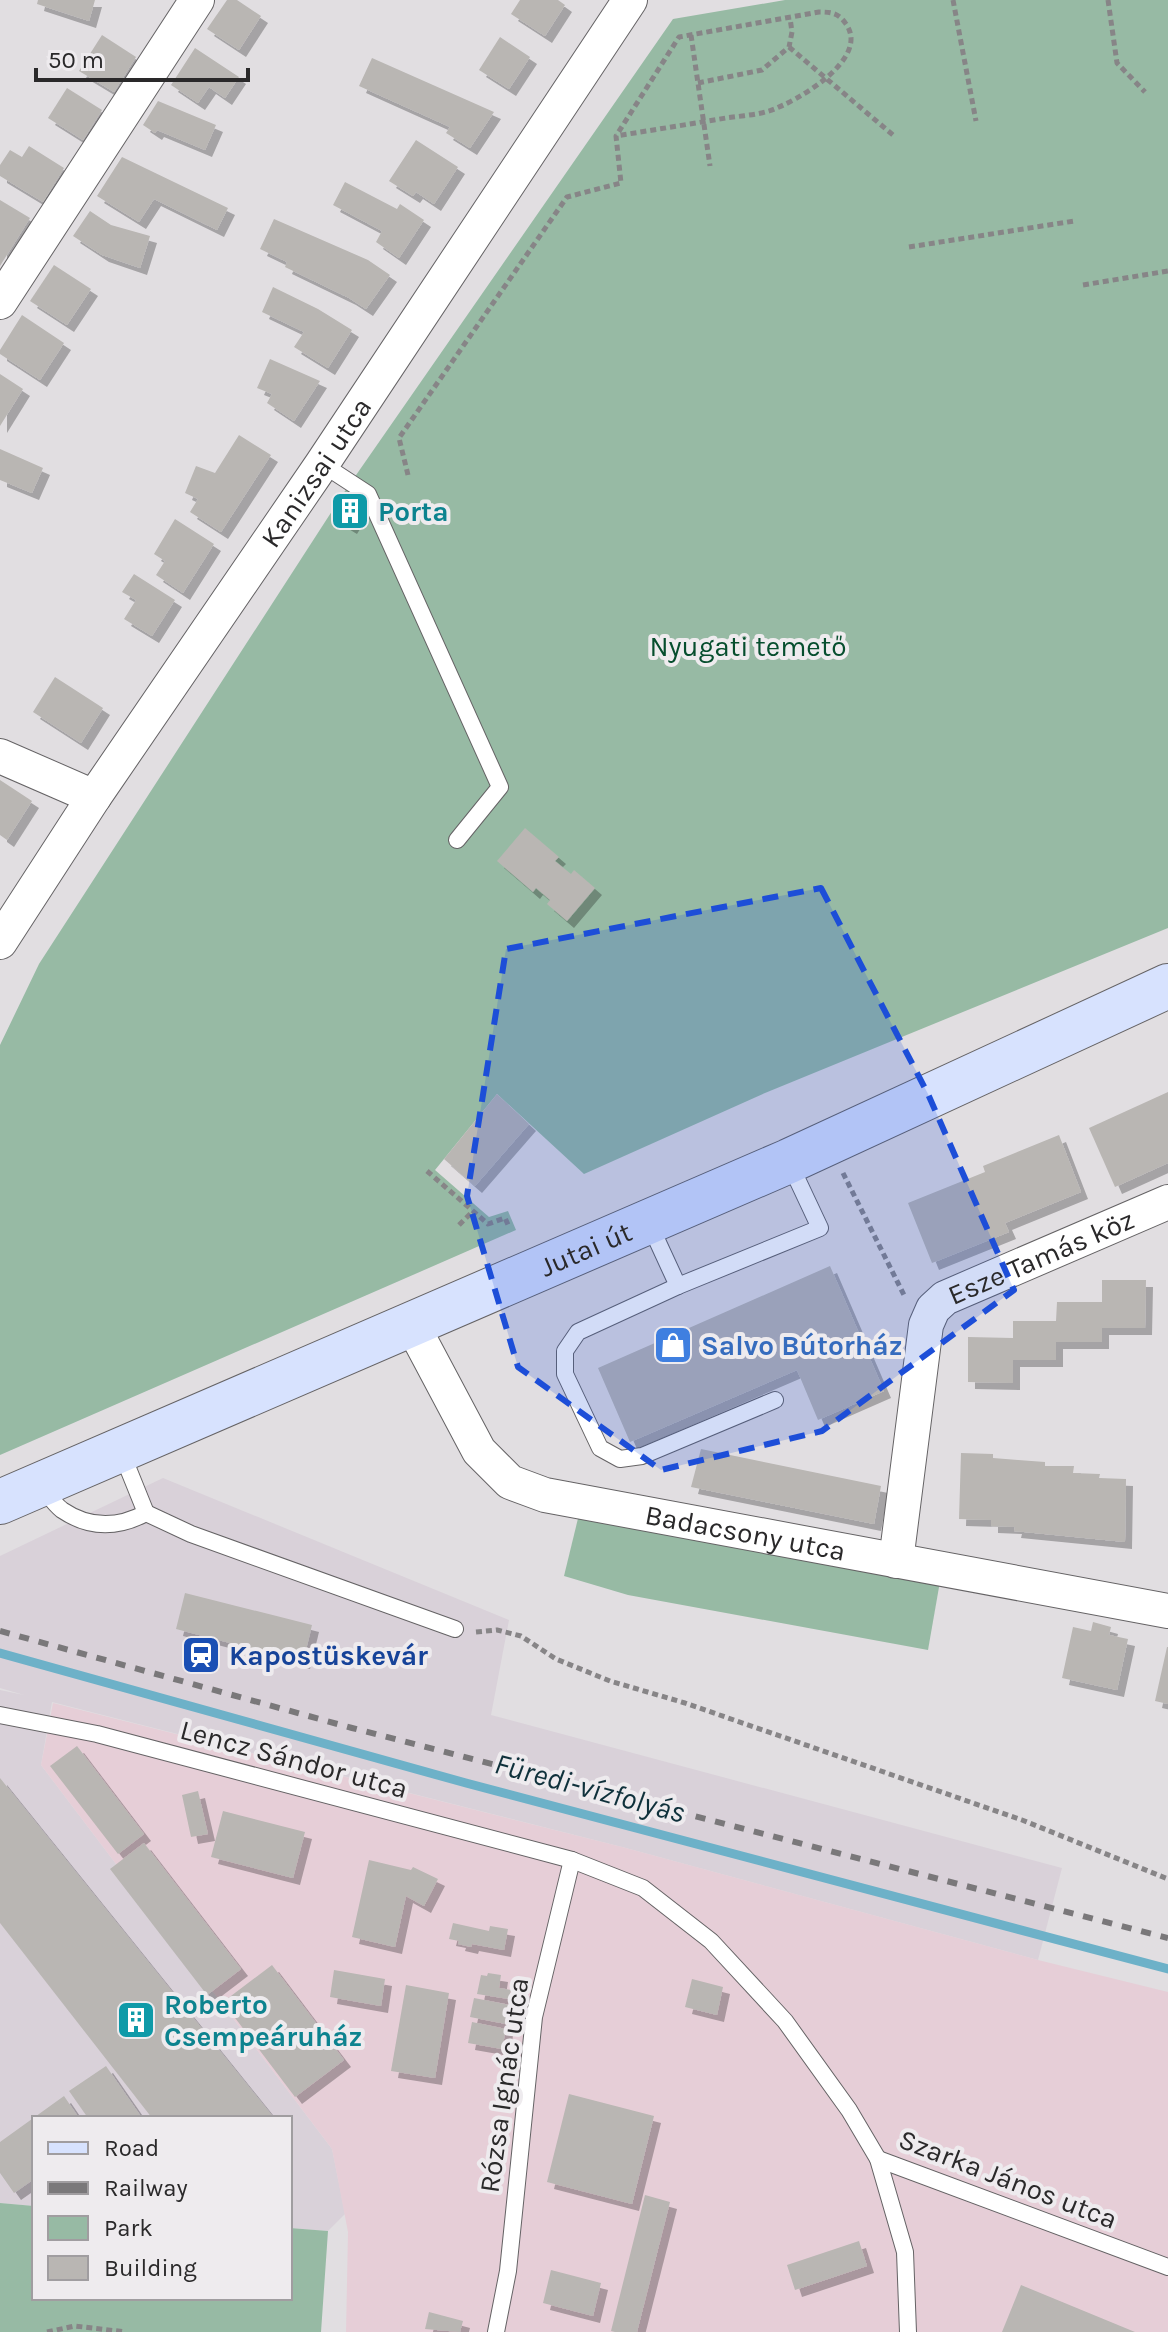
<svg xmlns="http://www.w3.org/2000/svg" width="1168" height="2332" font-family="Karla,sans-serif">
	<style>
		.built { fill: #d9d1d9 }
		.industrial { fill: #e6ced7 }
		.green { fill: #97baa4 }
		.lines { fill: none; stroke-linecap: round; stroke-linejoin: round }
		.stream { stroke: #6db1c8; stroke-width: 9 }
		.building { fill: #b9b6b3; filter: url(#shadow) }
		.lane-casing { stroke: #656365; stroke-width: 18 }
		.street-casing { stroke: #656365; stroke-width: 36 }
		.secondary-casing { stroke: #656365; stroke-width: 46 }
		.path { stroke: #878587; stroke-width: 5; stroke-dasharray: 6 4; stroke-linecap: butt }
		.lane { stroke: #fff; stroke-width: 16 }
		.street { stroke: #fff; stroke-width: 34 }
		.secondary { stroke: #d7e2fe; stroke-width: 44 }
		.rail { stroke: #7a787a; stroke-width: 6; stroke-dasharray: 10 10; stroke-linecap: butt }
		.marked { fill: #1d4ed8; fill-opacity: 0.2; stroke: #1d4ed8; stroke-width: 6; stroke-dasharray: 16 10; stroke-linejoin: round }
		.labels { text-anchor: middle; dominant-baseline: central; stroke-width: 8; stroke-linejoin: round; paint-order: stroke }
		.street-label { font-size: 28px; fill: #2a292a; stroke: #eeebee }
		.culture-label { font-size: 28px; font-weight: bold; fill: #0d838f; stroke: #eeebee; text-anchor: start }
		.park-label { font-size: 28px; fill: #064e2e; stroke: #eeebee }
		.shop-label { font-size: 28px; font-weight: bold; fill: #366cbe; stroke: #eeebee; text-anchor: start }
		.transit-label { font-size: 28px; font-weight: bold; fill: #164399; stroke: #eeebee; text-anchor: start }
		.water-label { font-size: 30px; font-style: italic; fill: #0f313b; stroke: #eeebee }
	</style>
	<defs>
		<filter id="shadow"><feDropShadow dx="7" dy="7" stdDeviation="0" flood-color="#0004"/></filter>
	</defs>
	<rect width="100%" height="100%" fill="#e1dee1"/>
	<!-- built -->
	<polygon class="built" points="163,1478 509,1620 491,1715 1062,1868 1038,1960 626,1848 52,1702 41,1765 332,2149 345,2214 328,2231 290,2228 290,2118 34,2118 34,2206 0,2203 0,1690 24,1695 0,1688 0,1556"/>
	<!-- industrial -->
	<polygon class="industrial" points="53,1703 626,1848 1038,1960 1168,1992 1168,2332 346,2332 348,2232 332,2149 41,1765"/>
	<!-- green -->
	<g class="green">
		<polygon points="785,0 1168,0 1168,928 765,1093 584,1174 497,1094 435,1170 489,1217 508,1211 516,1230 0,1455 0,1045 39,964 345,491 673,19"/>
		<polygon points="582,1502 942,1570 928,1650 628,1595 564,1576"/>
		<polygon points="0,2203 34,2206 34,2298 290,2298 290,2228 328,2231 321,2332 0,2332"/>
	</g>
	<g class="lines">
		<!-- stream -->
		<polyline class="stream" points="0,1653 466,1783 1168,1969"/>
	</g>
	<!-- building -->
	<g class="building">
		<polygon points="38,0 95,0 89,21 37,4"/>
		<polygon points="227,0 237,0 261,16 239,50 207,29"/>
		<polygon points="520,0 558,0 565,5 545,36 511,14"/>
		<polygon points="102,35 136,57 114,92 79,71"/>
		<polygon points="500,37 530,57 509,89 479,70"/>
		<polygon points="195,48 239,77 225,98 209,87 198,103 171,85"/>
		<polygon points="372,58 494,112 470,148 446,133 450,127 359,86"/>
		<polygon points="67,88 102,110 83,140 48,118"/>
		<polygon points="158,101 216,125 205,150 157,130 155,133 143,125"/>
		<polygon points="416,140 458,167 434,204 416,192 413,196 389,181"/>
		<polygon points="29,146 64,168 43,202 0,176 0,165 10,150 22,157"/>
		<polygon points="122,157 228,208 217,230 154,199 139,222 97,196"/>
		<polygon points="345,182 397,209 400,204 424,220 399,258 376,242 382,231 333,205"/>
		<polygon points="0,200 30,218 0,266"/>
		<polygon points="90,211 111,225 150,236 140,268 102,255 73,236"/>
		<polygon points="274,219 368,260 390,275 366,309 349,298 285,267 287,262 260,249"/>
		<polygon points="54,265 91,289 67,325 30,301"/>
		<polygon points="273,287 318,309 352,330 328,368 294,347 304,332 262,312"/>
		<polygon points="22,315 64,343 40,380 0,354 0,350"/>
		<polygon points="270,359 320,381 294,421 267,403 272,394 257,388"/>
		<polygon points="0,374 23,389 0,426"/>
		<polygon points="239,435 271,455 221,532 190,512 198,499 185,493 196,466 215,473"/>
		<polygon points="0,449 43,468 32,493 0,480"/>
		<polygon points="350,494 365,503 350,527 335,518"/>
		<polygon points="175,519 214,544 183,593 156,575 165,561 154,554"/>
		<polygon points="134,574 175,600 152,636 124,619 136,600 122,592"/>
		<polygon points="55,677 103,708 81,743 33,712"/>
		<polygon points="0,780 32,801 7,840 0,835"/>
		<polygon points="525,828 559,857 555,861 571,874 574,870 595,888 567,921 547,904 550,900 536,888 533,892 497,861"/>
		<polygon points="1168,1092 1168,1163 1115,1187 1089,1128"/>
		<polygon points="497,1094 529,1124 475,1186 444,1159"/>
		<polygon points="1059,1135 1081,1192 1005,1223 1009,1232 932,1263 908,1203 985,1172 983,1166"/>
		<polygon points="830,1266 884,1391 818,1420 797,1370 630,1442 598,1368"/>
		<polygon points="1102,1280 1146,1280 1145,1328 1102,1328 1102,1342 1056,1342 1056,1360 1013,1360 1013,1383 968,1382 968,1337 1013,1338 1013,1321 1056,1321 1057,1302 1102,1302"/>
		<polygon points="701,1449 881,1486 874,1524 691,1487"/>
		<polygon points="961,1453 993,1454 993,1458 1045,1462 1045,1466 1074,1466 1073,1473 1100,1474 1099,1478 1126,1479 1125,1542 1014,1531 1015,1527 991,1526 991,1520 959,1519"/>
		<polygon points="185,1593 312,1625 303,1662 176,1629"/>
		<polygon points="1093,1622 1111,1627 1109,1635 1128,1639 1117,1690 1062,1678 1073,1627 1091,1631"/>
		<polygon points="1167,1647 1168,1647 1168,1704 1155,1701"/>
		<polygon points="77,1746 144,1834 118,1854 50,1766"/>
		<polygon points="0,1778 274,2118 152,2118 0,1923"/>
		<polygon points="198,1791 208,1834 191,1837 182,1795"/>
		<polygon points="223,1811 305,1832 293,1878 211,1857"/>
		<polygon points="144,1843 241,1969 207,1995 110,1869"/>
		<polygon points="369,1860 411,1870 413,1867 438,1879 424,1906 406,1896 395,1947 352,1937"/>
		<polygon points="453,1923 489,1931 490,1926 508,1929 504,1950 472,1944 471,1947 458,1944 459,1941 449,1939"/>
		<polygon points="272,1965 344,2060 295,2097 223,2002"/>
		<polygon points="334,1970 385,1979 381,2006 330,1997"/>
		<polygon points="488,1973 501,1975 499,1988 511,1990 509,1999 477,1994 481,1975 487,1976"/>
		<polygon points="692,1979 723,1987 717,2015 685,2007"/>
		<polygon points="406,1985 449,1993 435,2078 391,2071"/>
		<polygon points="474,1998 510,2005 506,2024 470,2017"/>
		<polygon points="472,2022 506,2029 502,2049 468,2043"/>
		<polygon points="106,2066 142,2118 88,2118 69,2091"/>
		<polygon points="569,2094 654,2116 632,2204 547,2182"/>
		<polygon points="64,2096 79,2118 34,2118 34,2179 14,2193 0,2173 0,2142"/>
		<polygon points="645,2195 670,2202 637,2332 615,2332 611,2331"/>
		<polygon points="859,2241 867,2266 795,2290 787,2265"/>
		<polygon points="551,2270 601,2283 593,2316 543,2303"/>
		<polygon points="1021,2285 1135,2332 1002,2332"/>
		<polygon points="429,2312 463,2321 460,2332 425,2329"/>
	</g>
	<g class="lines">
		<defs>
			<g id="lane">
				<polyline points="322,464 368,494 500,787 457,840"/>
				<polyline points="649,1223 678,1286 820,1228 789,1162"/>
				<polyline points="678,1286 578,1332 565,1351 565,1374 600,1448 620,1459 642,1456 775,1400"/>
				<path d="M41,1486C47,1493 54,1504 62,1510C90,1529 118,1528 146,1513L121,1451"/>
				<polyline points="146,1513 191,1534 455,1629"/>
				<polyline points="0,1715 97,1734 572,1860 643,1888 711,1941 785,2021 849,2110 878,2159 905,2252 908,2332"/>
				<polyline points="878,2159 1168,2267"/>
				<polyline points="496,2332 508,2271 534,2017 572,1860"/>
			</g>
			<g id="street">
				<polyline points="0,302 197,0"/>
				<polyline points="0,756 94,797"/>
				<path id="s1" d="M0,942L94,797L322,464L630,0"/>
				<path id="s2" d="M411,1323L479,1451L510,1482L545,1495L1168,1611"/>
				<path id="s3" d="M896,1561L926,1325L933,1309L945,1298L1168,1202"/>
			</g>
			<g id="secondary">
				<path id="s4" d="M0,1502L789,1161L1168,986"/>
			</g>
		</defs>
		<!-- lane casing -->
		<use href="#lane" class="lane-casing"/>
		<!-- street casing -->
		<use href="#street" class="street-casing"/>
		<!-- secondary casing -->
		<use href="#secondary" class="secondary-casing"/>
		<!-- path -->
		<g class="path">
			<polyline points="953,0 976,121"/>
			<polyline points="1108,0 1117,63 1145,92"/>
			<polyline points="691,35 710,166"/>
			<polyline points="789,47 893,135"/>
			<polyline points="698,83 762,70 789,47 792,32 790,18"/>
			<polyline points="909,247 1074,221"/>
			<polyline points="1083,285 1168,271"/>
			<path d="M408,475L399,438L567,197L621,183L616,136L679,37L819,12C831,12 839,13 846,24C871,59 796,102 769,111C756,115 740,116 726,118C690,124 653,130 616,136"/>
			<polyline points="427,1171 488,1224 505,1218 509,1227"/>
			<polyline points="843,1173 905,1297"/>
			<polyline points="459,1225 473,1211"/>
			<polyline points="476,1632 497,1630 521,1636 556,1659 610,1681 685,1703 1022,1820 1168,1879"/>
			<polyline points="47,2332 75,2326 126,2332"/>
		</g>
		<!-- lane -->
		<use href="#lane" class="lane"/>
		<!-- street -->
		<use href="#street" class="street"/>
		<!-- secondary -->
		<use href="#secondary" class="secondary"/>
		<!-- rail -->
		<polyline class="rail" points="0,1631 352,1728 1168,1938"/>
	</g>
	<!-- marked area -->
	<path class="marked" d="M821,888L928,1094L1014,1290L822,1431L661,1470L518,1367L467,1196L506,949Z"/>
	<!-- icons -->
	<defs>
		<symbol id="building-square" viewBox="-11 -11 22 22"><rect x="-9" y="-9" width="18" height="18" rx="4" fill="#0f9aa8" stroke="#eeebee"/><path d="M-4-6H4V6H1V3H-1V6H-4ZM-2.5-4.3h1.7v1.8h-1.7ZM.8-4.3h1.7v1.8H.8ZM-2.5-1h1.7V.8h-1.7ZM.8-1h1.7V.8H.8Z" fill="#fff"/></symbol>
		<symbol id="shop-square" viewBox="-11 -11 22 22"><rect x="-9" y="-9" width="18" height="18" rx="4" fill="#3f7fe0" stroke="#eeebee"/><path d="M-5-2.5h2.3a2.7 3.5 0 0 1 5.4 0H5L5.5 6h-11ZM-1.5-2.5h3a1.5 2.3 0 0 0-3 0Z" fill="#fff"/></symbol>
		<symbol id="station-square" viewBox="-11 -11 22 22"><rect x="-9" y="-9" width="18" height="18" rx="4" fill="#1a4fb4" stroke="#eeebee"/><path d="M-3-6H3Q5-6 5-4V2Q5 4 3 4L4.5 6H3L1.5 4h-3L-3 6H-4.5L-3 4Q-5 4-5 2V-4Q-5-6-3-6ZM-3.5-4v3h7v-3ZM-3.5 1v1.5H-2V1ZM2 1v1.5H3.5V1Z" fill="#fff"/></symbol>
	</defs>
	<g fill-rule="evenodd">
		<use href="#building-square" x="328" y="489" width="44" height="44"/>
		<use href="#shop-square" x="651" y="1323" width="44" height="44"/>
		<use href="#station-square" x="179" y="1633" width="44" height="44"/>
		<use href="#building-square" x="114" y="1998" width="44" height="44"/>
	</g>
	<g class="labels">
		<!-- street labels -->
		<g class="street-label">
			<text stroke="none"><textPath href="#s1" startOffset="566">Kanizsai utca</textPath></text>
			<text stroke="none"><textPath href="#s4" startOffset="638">Jutai út</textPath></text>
			<text stroke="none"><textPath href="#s3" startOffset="376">Esze Tamás köz</textPath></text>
			<text stroke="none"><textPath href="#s2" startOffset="430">Badacsony utca</textPath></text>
			<text transform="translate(294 1759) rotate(15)">Lencz Sándor utca</text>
			<text transform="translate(504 2085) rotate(-82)">Rózsa Ignác utca</text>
			<text transform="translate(1008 2179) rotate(21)">Szarka János utca</text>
		</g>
		<!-- culture labels -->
		<g class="culture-label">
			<text x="378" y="511">Porta</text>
			<text x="164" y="2004">Roberto<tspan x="164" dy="32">Csempeáruház</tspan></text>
		</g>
		<!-- park labels -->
		<g class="park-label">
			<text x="748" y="646">Nyugati temető</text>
		</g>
		<!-- shop labels -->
		<g class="shop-label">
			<text x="701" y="1345">Salvo Bútorház</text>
		</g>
		<!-- transit labels -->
		<g class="transit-label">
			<text x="229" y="1655">Kapostüskevár</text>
		</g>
		<!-- water labels -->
		<g class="water-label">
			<text transform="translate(590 1788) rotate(15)">Füredi-vízfolyás</text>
		</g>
	</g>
	<!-- legend -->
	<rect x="32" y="2116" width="260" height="184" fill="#eeebee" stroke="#a09da0" stroke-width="2"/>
	<rect x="48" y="2142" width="40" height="12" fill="#d7e2fe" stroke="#a09da0" stroke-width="2"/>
	<text x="104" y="2156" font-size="24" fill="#2a292a">Road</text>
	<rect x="48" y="2182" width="40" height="12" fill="#7a787a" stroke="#a09da0" stroke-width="2"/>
	<text x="104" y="2196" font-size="24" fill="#2a292a">Railway</text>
	<rect x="48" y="2216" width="40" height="24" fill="#97baa4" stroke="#a09da0" stroke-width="2"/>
	<text x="104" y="2236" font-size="24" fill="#2a292a">Park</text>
	<rect x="48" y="2256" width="40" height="24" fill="#b9b6b3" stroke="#a09da0" stroke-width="2"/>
	<text x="104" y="2276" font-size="24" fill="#2a292a">Building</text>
	<!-- scale -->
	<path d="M36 68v12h212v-12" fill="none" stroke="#2a292a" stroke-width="4"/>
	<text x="48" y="68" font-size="24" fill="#2a292a" stroke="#eeebee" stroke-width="6" paint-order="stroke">50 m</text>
</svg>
